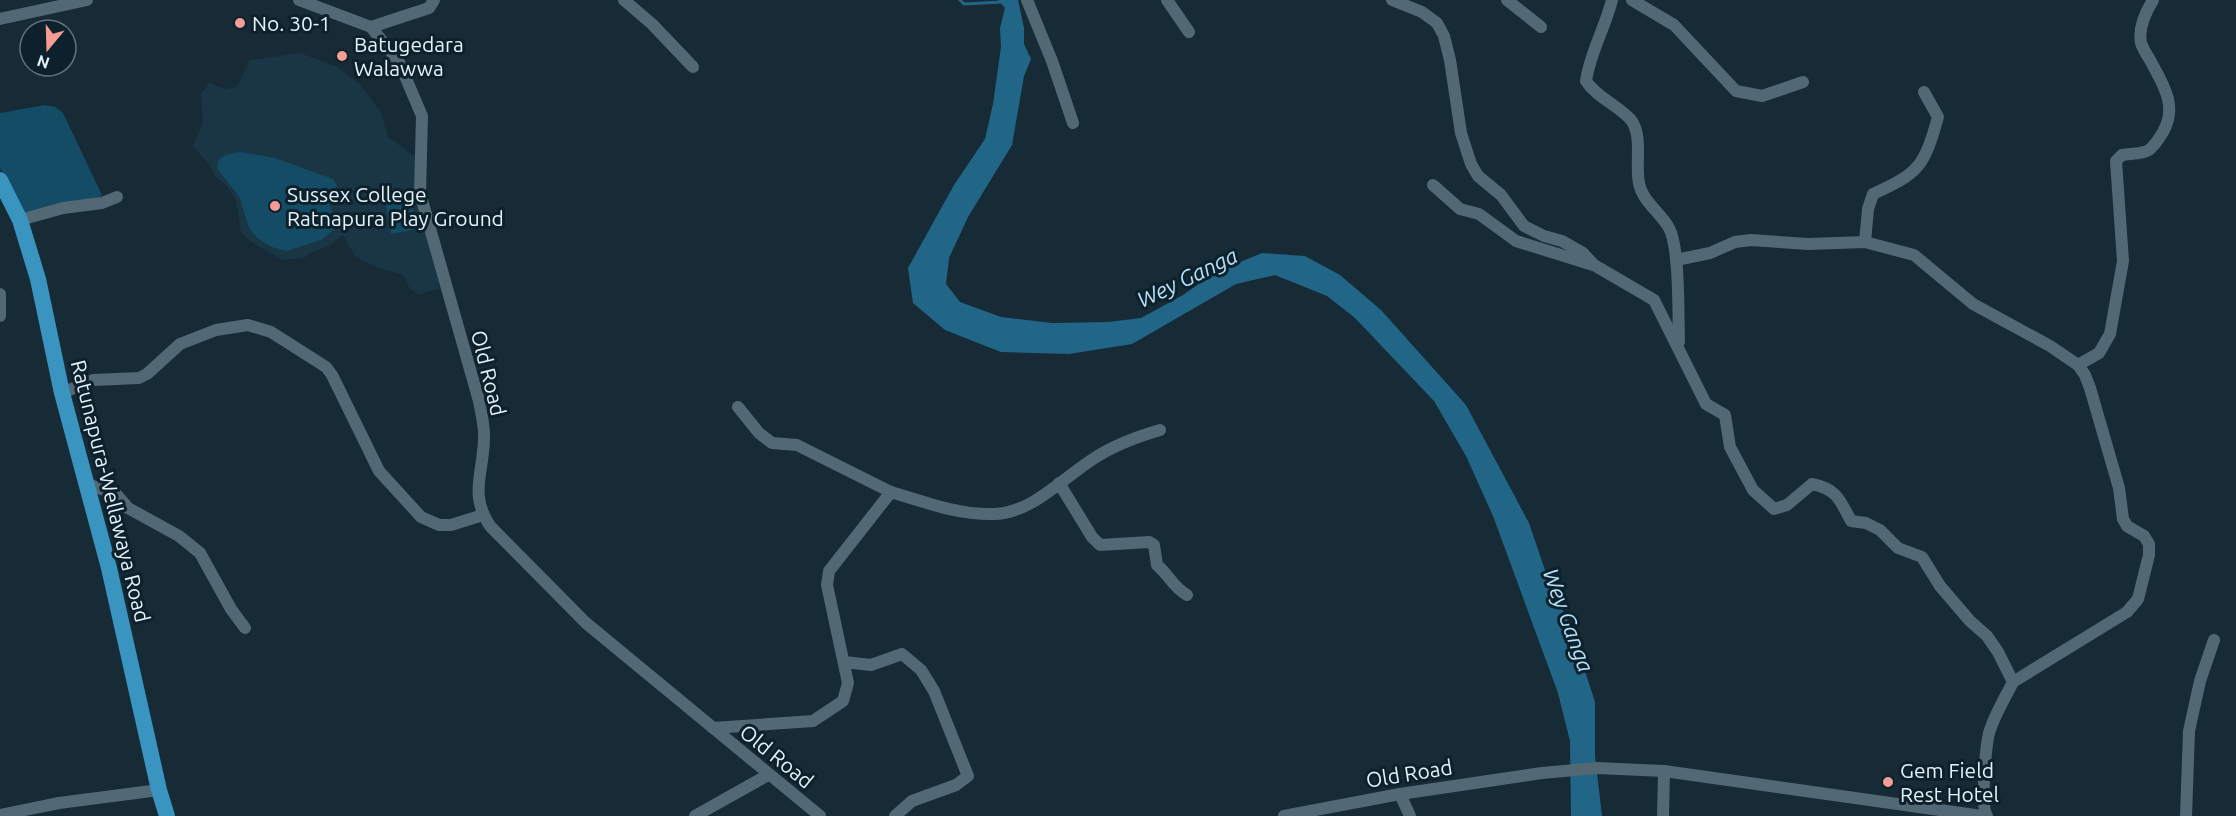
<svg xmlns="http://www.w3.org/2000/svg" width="2236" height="816" font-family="Ubuntu,sans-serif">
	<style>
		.built { fill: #1a3645 }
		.green { fill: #144b65 }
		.water { fill: #216687 }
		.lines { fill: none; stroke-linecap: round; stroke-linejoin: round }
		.stream { stroke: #216687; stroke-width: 3 }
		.minor { stroke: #526875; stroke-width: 12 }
		.highway { stroke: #3994c0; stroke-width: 16 }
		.poi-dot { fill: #f59c95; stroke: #0d212c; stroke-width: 2 }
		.labels { text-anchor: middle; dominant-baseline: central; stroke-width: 6; stroke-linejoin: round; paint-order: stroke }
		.poi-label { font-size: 21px; fill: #e4f1f8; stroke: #0d212c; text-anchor: start }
		.street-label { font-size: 21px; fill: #e4f1f8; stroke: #0d212c }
		.water-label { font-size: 22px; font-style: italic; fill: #b8e1fa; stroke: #0d212c }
	</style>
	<rect width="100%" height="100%" fill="#162b36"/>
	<!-- built -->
	<polygon class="built" points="300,53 337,67 360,84 381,113 388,137 421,161 437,262 439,289 426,292 421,295 416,293 410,289 403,275 374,266 356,257 343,235 329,246 310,253 304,258 283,260 251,242 241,232 236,200 226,185 215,176 211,167 193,146 203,122 201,93 210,83 224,89 237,87 250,60"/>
	<!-- green -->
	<g class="green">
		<polygon points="45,105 55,107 63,113 102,195 97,200 25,214 0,168 0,113"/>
		<path d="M240,152L275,158L333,179L337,186L328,196L331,210L339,220L336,228L321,240L286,251L272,247L257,238L249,228L239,196L218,170C215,155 229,154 240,152Z"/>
		<polygon points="409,191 417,229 391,234 384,196"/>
	</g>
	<!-- water -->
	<polygon class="water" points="998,0 1018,0 1024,28 1024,44 1031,59 1024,76 1012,145 968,217 949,258 946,284 960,302 1001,317 1052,323 1108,322 1141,318 1183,295 1216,272 1262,253 1305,256 1340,275 1381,310 1466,405 1529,523 1546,573 1571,628 1595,702 1595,756 1602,816 1571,816 1570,741 1558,693 1493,516 1466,456 1434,401 1355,318 1327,296 1275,275 1236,284 1132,344 1069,354 1001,352 945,330 913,303 908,268 954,185 985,139 993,104 1001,47 1000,28 1005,8"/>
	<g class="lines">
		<!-- stream -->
		<polyline class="stream" points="960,0 964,4 1002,2"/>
		<!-- minor -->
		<g class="minor">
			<path d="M299,0L371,27L399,62L422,116L420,193L479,401C481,413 485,427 484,439C483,475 469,494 490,526L586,623L820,816"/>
			<polyline points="624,0 652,24 693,67"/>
			<polyline points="1027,0 1052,61 1073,123"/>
			<polyline points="1167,0 1189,32"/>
			<path d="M1392,0L1422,12L1437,23L1444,36L1450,60L1461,133L1471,164L1478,176L1501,195L1524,226L1544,236L1562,241L1583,253L1594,265L1654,300L1706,404L1725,415L1730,447L1753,490L1774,509L1787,505L1812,484C1837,489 1840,500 1851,521L1866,523L1880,530L1898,548L1922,557L1940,586L1970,621L1987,636L1998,652L2013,682C2005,698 1994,716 1989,733C1986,746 1980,806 1987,816"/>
			<polyline points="1507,0 1541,27"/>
			<path d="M1612,0C1605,28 1590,53 1586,81C1597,98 1618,105 1631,120C1643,135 1635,165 1639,183C1642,201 1661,213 1669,228C1680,248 1678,317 1679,342"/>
			<polyline points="1632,0 1674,25 1736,91 1762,96 1803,82"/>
			<polyline points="0,19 87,0"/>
			<polyline points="371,27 429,8 434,0"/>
			<polyline points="1433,185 1460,209 1479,214 1516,241 1593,265"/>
			<polyline points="20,220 63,208 102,203 117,197"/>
			<path d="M1865,242L1868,209L1873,194C1919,173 1924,167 1938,117L1924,92"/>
			<polyline points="1676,260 1710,253 1735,242 1751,240 1808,244 1865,242 1914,255 1973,304 2050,346 2078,365 2085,375 2090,388 2119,488 2123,519 2127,526 2144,536 2149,544 2149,555 2138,599 2127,612 2013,682"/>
			<polyline points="0,294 0,316"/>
			<path d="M2078,365L2099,353L2110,334L2123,261L2116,161L2122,155C2148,152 2149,155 2163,132C2178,106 2163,84 2150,60C2147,55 2143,49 2141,43C2138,28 2145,13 2153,0"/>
			<polyline points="62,393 93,380 139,378 147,374 180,344 216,330 248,325 271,332 326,367 332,375 379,471 421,517 439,525 451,525 483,515"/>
			<polyline points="738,407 759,433 772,443 797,445 891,492"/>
			<path d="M1059,483L1092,537L1100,545L1149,542L1154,545L1157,565C1168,574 1174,588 1187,595"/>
			<polyline points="87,484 116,494 128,508 179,536 200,553 231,609 245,628"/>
			<polyline points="844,662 871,665 902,654 921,670 934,691 968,776 956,785 912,801 895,816"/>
			<path d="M713,728L813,721L843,701L848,683L827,585L829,571L891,492C924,502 958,515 994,514C1032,513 1062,479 1093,459C1114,445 1136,437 1160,430"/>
			<polyline points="1400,794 1410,816"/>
			<polyline points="0,815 59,803 159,790"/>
			<polyline points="695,816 768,775"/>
			<polyline points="1284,816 1400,794 1542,773 1597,768 1664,771 1982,816"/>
			<polyline points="1663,816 1664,771"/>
			<polyline points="2186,816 2189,731 2200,681 2214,640"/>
		</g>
		<!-- highway -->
		<polyline class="highway" points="0,180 20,220 38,279 62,393 109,568 159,790 167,816"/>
	</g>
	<!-- markers -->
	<g class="poi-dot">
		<circle cx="240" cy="23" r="6"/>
		<circle cx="342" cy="56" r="6"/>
		<circle cx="275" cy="206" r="6"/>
		<circle cx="1888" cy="782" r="6"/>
	</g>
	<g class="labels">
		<!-- poi labels -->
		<g class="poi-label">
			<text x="252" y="23">No. 30-1</text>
			<text x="354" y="44">Batugedara<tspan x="354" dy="24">Walawwa</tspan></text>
			<text x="287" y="194">Sussex College<tspan x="287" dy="24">Ratnapura Play Ground</tspan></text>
			<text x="1900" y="770">Gem Field<tspan x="1900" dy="24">Rest Hotel</tspan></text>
		</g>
		<!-- street labels -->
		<g class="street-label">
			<text transform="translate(489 373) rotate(76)">Old Road</text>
			<text transform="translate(111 491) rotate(76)">Ratunapura-Wellawaya Road</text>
			<text transform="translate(777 756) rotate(39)">Old Road</text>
			<text transform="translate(1409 773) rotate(-9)">Old Road</text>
		</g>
		<!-- water labels -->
		<g class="water-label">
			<text transform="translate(1187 277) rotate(-26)">Wey Ganga</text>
			<text transform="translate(1569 620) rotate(70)">Wey Ganga</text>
		</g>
	</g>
	<!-- north arrow -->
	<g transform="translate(48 48) rotate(199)"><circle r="28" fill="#0d212c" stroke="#63747e" stroke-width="1.5"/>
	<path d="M0-4.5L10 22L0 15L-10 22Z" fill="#f59c95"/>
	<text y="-9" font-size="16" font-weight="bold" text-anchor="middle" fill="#e4f1f8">N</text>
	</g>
</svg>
